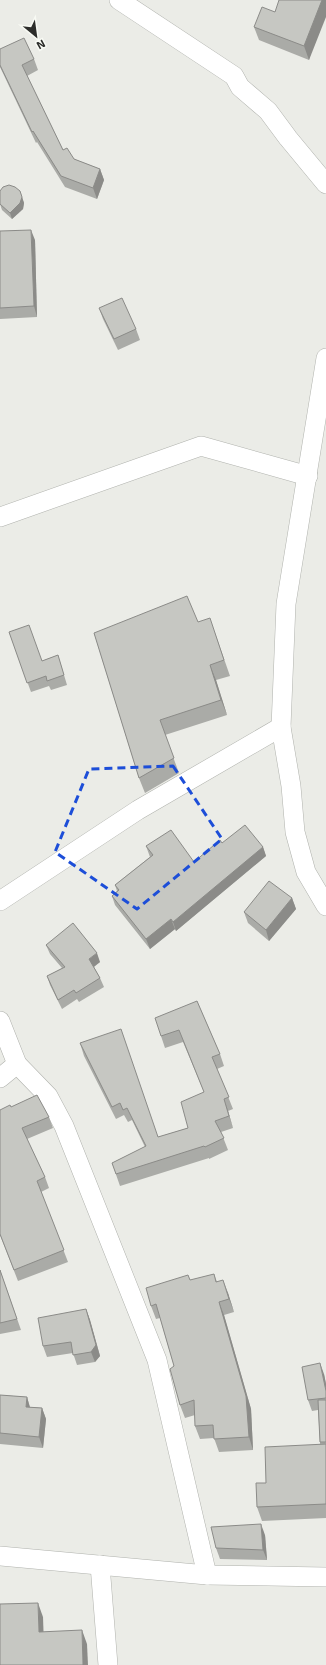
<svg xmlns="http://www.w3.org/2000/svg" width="326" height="1665" font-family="'Exo 2',sans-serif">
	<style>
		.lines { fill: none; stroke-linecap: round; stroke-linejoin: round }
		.minor-casing { stroke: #b0b2ad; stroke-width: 20 }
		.minor { stroke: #fff; stroke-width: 19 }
		.wall { fill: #aaaba7 }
		.shaded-wall { fill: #8b8b88 }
		.building { fill: #c6c7c2; stroke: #8b8b88 }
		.marked { fill: none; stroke: #1d4ed8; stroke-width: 3; stroke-dasharray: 8 5; stroke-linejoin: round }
	</style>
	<rect width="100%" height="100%" fill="#ebece7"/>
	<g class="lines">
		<defs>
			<g id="minor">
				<polyline points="119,0 234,76 240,87 268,111 288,138 326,184"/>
				<polyline points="326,358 286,604 281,727 291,786 295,832 306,872 326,906"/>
				<polyline points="0,517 201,446 308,476"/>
				<polyline points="0,901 138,810 281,727"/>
				<polyline points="0,1021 17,1064 48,1096 64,1126 157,1360 207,1575"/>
				<polyline points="0,1078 17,1064"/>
				<polyline points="0,1556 207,1575 326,1577"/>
				<polyline points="100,1565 108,1665"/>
			</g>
		</defs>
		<!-- minor casing -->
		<use href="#minor" class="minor-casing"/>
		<!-- minor -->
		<use href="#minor" class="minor"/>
	</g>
	<!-- wall -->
	<g class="wall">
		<polygon points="326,0 309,60 259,40 254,27 275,12"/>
		<polygon points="0,49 34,59 38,70 27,76 63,150 74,159 100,169 104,180 97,199 65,187 37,142 36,143 0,67"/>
		<polygon points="20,191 24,203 23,209 12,219 2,210 0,204"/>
		<polygon points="35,240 37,317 0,319 0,288"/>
		<polygon points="99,308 136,329 140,340 118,350 103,319"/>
		<polygon points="198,622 215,633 230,676 216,680 227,715 165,735 179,773 145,793 139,778 94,633"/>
		<polygon points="9,632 42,661 58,655 67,685 51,690 49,686 31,692"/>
		<polygon points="222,843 263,847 266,856 176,931 175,929 150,949 115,905 112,896 117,891 115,885 150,857 146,846 194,862"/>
		<polygon points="292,898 296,909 269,941 248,923 244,912"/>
		<polygon points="46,945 100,962 94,967 100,978 104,987 79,1002 77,999 62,1009 50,985 47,976 62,968 50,954"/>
		<polygon points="197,1001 220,1054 224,1066 217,1069 233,1109 228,1111 233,1128 221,1132 228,1150 209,1159 209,1158 120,1186 112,1163 145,1147 132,1120 128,1122 124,1115 116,1119 84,1056 80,1043 158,1137 188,1128 204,1092 183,1042 165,1048 161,1036"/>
		<polygon points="11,1107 49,1117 53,1128 27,1139 45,1177 49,1188 41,1192 68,1262 18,1281 0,1235"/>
		<polygon points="0,1270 21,1330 0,1334"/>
		<polygon points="214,1274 217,1282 228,1293 234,1312 224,1315 251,1409 253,1450 219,1452 214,1438 200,1439 195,1426 195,1415 185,1418 180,1405 174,1366 160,1318 156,1319 151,1306"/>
		<polygon points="86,1309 90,1320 100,1356 95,1362 77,1365 73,1353 47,1357 43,1346"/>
		<polygon points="324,1374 326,1384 326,1518 262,1521 257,1507 266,1483 320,1444 320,1442 318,1410 312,1411 308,1400"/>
		<polygon points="0,1395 27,1397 30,1407 42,1408 46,1419 43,1448 0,1444"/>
		<polygon points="265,1535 267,1560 220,1559 216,1548"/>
	</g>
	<!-- shaded-wall -->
	<g class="shaded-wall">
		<polygon points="322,0 326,0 326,17 309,60 304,46"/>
		<polygon points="100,169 104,180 97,199 93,188"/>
		<polygon points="22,197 24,203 23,209 12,219 10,213"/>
		<polygon points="31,230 35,240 37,317 34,306"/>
		<polygon points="210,665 216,680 227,715 221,700"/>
		<polygon points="263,847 266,856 176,931 173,922"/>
		<polygon points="292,898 296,909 269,941 266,930"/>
		<polygon points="171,919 175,929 150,949 146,939"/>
		<polygon points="97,953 100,962 92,968 89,959"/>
		<polygon points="224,1099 228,1111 233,1128 229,1116"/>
		<polygon points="223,1280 228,1293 234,1312 229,1299"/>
		<polygon points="219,1302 224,1315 251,1409 253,1450 249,1437"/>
		<polygon points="86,1309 90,1320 100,1356 95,1362 91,1352"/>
		<polygon points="320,1363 324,1374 326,1384 326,1391"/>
		<polygon points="27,1397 30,1408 26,1407"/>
		<polygon points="42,1408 46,1419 43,1448 39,1437"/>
		<polygon points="261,1524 265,1535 267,1560 263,1550"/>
		<polygon points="38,1603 43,1617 44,1646 39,1632"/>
		<polygon points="82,1630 87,1644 88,1665 83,1665"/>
	</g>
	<!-- building -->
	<g class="building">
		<polygon points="279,0 322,0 304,46 254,27 262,7 275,12"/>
		<polygon points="24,38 34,59 22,65 63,150 67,148 74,159 100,169 93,188 61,176 33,131 32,132 0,65 0,49"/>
		<polygon points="9,185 15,187 20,191 22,197 20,203 10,213 0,204 0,191 3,187"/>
		<polygon points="31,230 34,306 0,308 0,231"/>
		<polygon points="122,298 136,329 114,339 99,308"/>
		<polygon points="187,596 198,622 210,618 224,660 210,665 221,700 160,720 174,758 139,778 94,633"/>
		<polygon points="29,625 42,661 58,655 64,675 47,681 46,676 27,683 9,632"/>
		<polygon points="245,825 263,847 173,922 171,919 146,939 112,896 119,890 115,885 153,855 146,846 171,830 194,862 220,840 222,843"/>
		<polygon points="269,881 292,898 266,930 244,912"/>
		<polygon points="73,923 97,953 89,959 100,978 76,993 74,990 58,1000 47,976 65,967 46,945"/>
		<polygon points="197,1001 220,1054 212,1057 229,1097 224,1099 229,1116 215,1121 224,1138 205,1147 204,1146 116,1174 112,1163 146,1146 127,1108 123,1110 120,1103 112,1107 80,1043 121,1029 158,1137 188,1128 181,1102 204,1092 179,1030 161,1036 155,1018"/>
		<polygon points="37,1095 49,1117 22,1128 45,1177 37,1181 64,1250 14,1270 0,1234 0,1110 10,1105 11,1107"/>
		<polygon points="0,1270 17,1319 0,1323"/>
		<polygon points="214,1274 216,1282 223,1280 229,1299 219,1302 246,1396 249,1437 214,1439 213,1425 195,1426 194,1400 180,1405 170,1369 174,1366 156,1304 151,1306 146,1288 188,1275 190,1280"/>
		<polygon points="86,1309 96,1345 91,1352 73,1355 71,1342 43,1346 38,1318"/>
		<polygon points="320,1363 326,1391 326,1398 308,1400 302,1367"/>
		<polygon points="0,1395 27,1397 26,1407 42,1408 39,1437 0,1433"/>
		<polygon points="318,1400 326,1400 326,1442 320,1442"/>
		<polygon points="326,1444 326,1504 257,1507 256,1483 266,1483 265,1447"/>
		<polygon points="261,1524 263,1550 216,1548 211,1527"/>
		<polygon points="38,1603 39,1632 82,1630 83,1665 0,1665 0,1604"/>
	</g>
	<!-- marked area -->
	<path class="marked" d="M173,766L222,839L137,909L55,852L89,769Z"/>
	<!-- north arrow -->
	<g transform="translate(36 36) rotate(151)" stroke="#f8faf4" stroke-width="3" paint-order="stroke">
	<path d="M0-3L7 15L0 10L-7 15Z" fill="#2c2d2b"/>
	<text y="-6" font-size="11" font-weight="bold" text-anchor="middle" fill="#2c2d2b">N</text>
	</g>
</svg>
